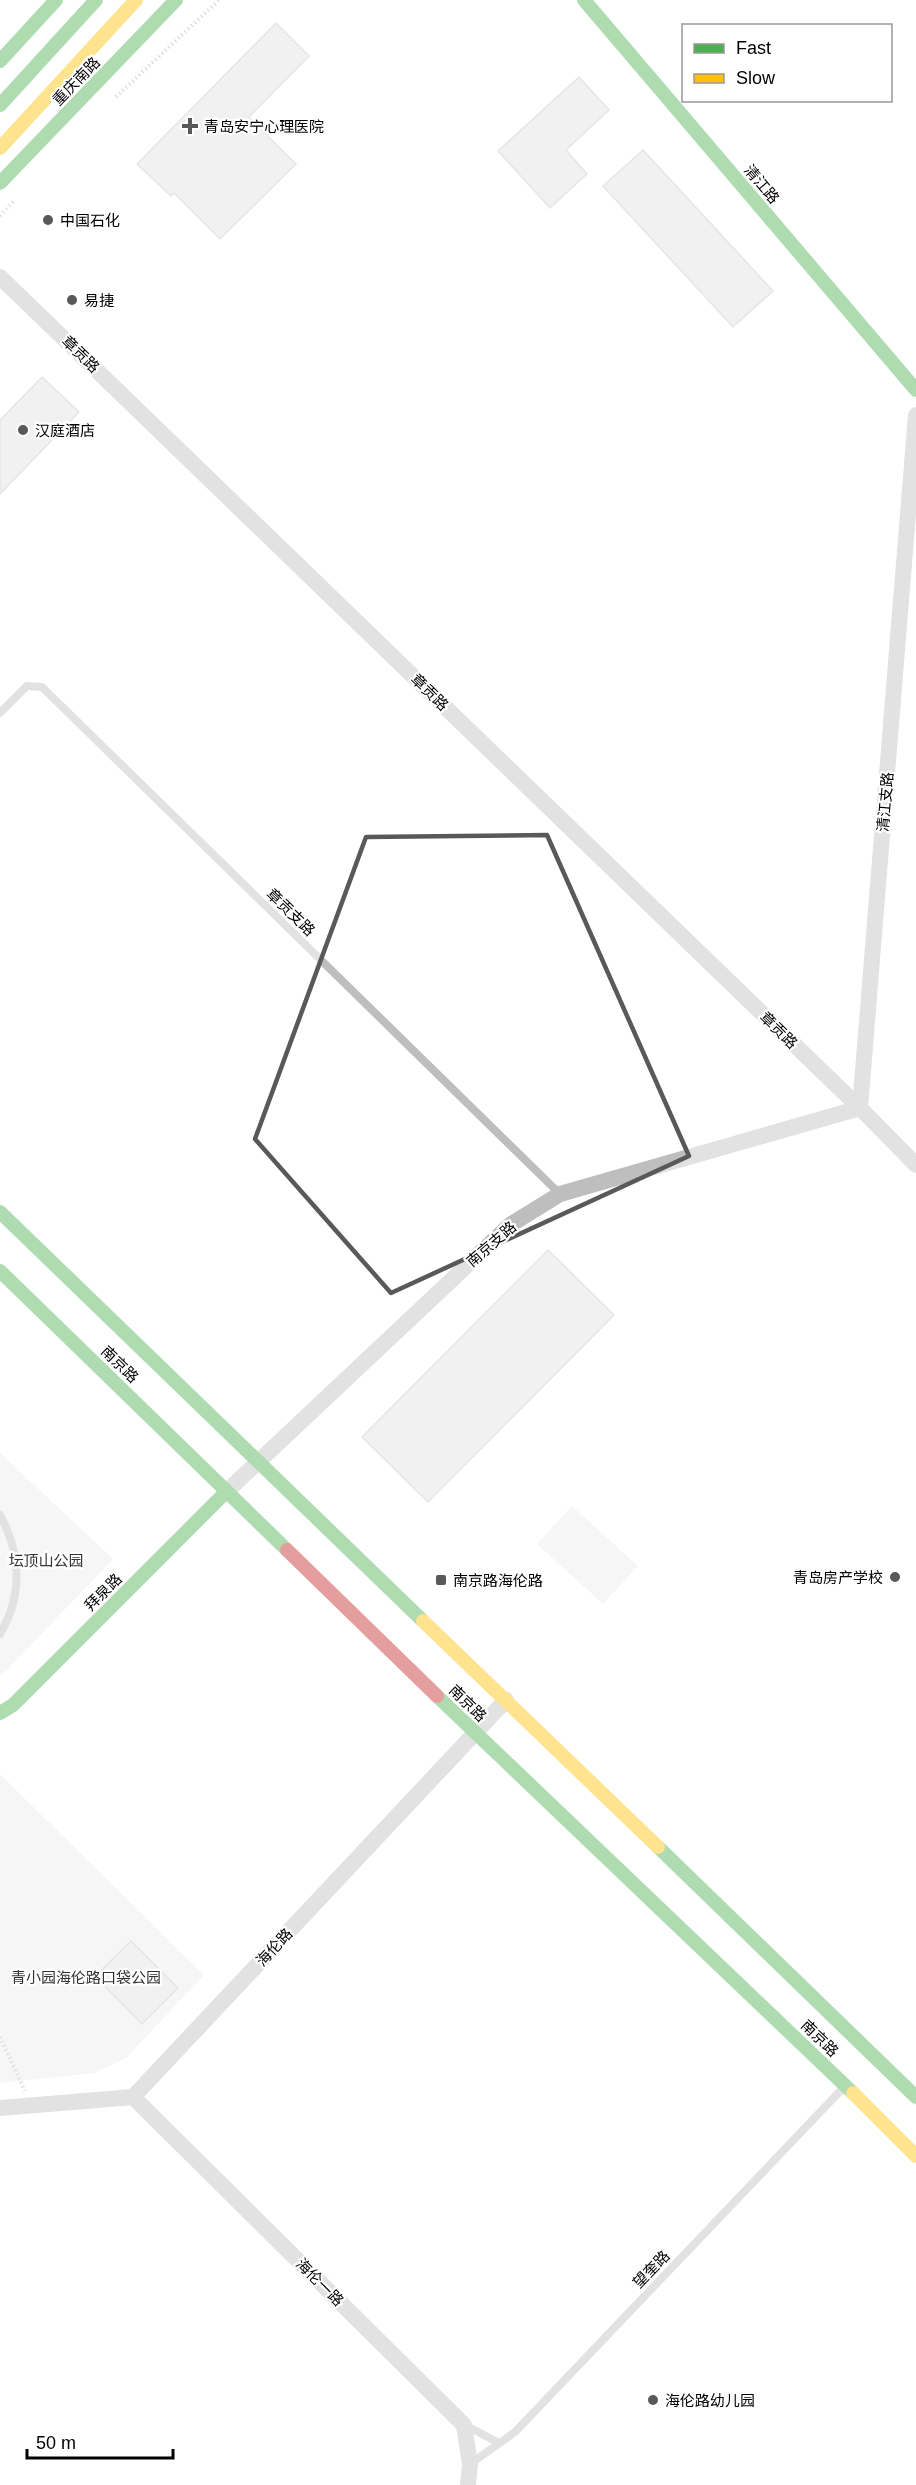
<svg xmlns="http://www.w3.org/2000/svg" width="916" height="2485" font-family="Helvetica,'Noto Sans SC',sans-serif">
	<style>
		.green { fill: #ececec }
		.building { fill: #dfdfdf; stroke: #c7c7c7; stroke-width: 1.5 }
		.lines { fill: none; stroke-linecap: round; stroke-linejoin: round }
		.path { stroke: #b9b9b9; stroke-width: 4; stroke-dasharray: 1.5 3; stroke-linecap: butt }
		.lane { stroke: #bebebe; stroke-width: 8 }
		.street { stroke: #bebebe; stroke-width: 16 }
		.fast { stroke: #4caf50; stroke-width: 14 }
		.slow { stroke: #ffc107; stroke-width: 14 }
		.jam { stroke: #c62828; stroke-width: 14 }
		.marked { fill: none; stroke: #595959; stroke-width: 4.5; stroke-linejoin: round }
		.poi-dot { fill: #595959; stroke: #fff; stroke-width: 2 }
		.labels { text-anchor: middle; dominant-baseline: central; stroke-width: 4.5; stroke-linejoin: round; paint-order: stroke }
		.street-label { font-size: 15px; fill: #000; stroke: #fff }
		.poi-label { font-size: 15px; fill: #000; stroke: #fff; text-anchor: start }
		.park-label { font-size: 15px; fill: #333; stroke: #fff }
	</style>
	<rect width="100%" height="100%" fill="#fff"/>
	<!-- green -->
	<g class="green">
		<polygon points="0,1453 113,1559 6,1671 0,1674"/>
		<polygon points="572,1506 638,1566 603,1604 537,1544"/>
		<polygon points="0,1774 204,1975 126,2058 95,2073 0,2083"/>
	</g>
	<!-- building -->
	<g class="building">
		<polygon points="276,23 309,56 249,117 296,164 220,239 174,193 171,196 137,164"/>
		<polygon points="579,77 609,110 566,150 587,174 550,208 498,151"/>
		<polygon points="643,150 773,291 733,327 603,186"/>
		<polygon points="42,377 79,412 0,494 0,420"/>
		<polygon points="548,1250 614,1315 428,1502 362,1437"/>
		<polygon points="131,1941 178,1988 142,2024 95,1976"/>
	</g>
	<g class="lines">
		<!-- path -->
		<g class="path">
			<polyline points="116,97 219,0"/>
			<polyline points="0,216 14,201"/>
			<polyline points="0,2037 25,2091"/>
		</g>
		<!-- lane -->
		<g class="lane">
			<polyline points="0,713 27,686 42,687 560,1194"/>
			<path d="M0,1515C21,1554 23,1595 0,1634"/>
			<polyline points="465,2425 499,2443"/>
			<polyline points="470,2464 515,2432 845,2086"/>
		</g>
		<!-- street -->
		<g class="street">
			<polyline points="0,277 860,1108 560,1194 510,1225 226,1492"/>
			<polyline points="916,415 860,1108 916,1165"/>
			<polyline points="133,2097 464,2425 470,2464 468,2485"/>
			<polyline points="0,2108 133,2097 506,1700"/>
		</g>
		<!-- fast -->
		<g class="fast">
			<polyline points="584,0 916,390"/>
			<polyline points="0,61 56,0"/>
			<polyline points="0,105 96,0"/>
			<polyline points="0,183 176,0"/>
			<polyline points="0,1212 423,1621"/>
			<polyline points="0,1271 287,1550"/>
			<polyline points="437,1696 853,2093"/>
			<polyline points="0,1713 13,1705 226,1492"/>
			<polyline points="658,1847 916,2097"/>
		</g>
		<!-- slow -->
		<g class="slow">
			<polyline points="0,148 136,0"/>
			<polyline points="423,1621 658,1847"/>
			<polyline points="853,2093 916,2156"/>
		</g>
		<!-- jam -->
		<polyline class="jam" points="287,1550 437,1696"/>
	</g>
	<!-- marked area -->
	<path d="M0 0H916V2485H0ZM547,835L689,1156L391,1293L255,1139L366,837Z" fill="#fff" fill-opacity=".55" fill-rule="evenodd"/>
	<path class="marked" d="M547,835L689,1156L391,1293L255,1139L366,837Z"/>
	<!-- markers -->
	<g class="poi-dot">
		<path d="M187 117h6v6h6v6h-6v6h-6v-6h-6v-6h6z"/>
		<circle cx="48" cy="220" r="6"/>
		<circle cx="72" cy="300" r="6"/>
		<circle cx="23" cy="430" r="6"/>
		<circle cx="895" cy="1577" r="6"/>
		<rect x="435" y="1574" width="12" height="12" rx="3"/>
		<circle cx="653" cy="2400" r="6"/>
	</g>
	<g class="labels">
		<!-- street labels -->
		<g class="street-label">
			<text transform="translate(76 81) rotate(-46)">重庆南路</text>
			<text transform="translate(762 184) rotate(50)">清江路</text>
			<text transform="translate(81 354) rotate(44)">章贡路</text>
			<text transform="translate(430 692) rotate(44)">章贡路</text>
			<text transform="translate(885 802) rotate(-85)">清江支路</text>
			<text transform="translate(291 912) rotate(44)">章贡支路</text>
			<text transform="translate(779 1030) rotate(44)">章贡路</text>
			<text transform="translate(491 1244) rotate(-41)">南京支路</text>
			<text transform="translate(120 1364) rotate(44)">南京路</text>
			<text transform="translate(103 1592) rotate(-45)">拜泉路</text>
			<text transform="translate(468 1703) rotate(44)">南京路</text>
			<text transform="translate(274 1947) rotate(-47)">海伦路</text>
			<text transform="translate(820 2038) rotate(44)">南京路</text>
			<text transform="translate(651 2269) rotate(-46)">望奎路</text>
			<text transform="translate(320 2282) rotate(45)">海伦一路</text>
		</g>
		<!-- poi labels -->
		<g class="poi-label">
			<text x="204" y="126">青岛安宁心理医院</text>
			<text x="60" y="220">中国石化</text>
			<text x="84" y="300">易捷</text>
			<text x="35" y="430">汉庭酒店</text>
			<text x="883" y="1577" text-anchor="end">青岛房产学校</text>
			<text x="453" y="1580">南京路海伦路</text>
			<text x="665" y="2400">海伦路幼儿园</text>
		</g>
		<!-- park labels -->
		<g class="park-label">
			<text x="46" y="1560">坛顶山公园</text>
			<text x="86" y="1977">青小园海伦路口袋公园</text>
		</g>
	</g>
	<!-- legend -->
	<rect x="682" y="24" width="210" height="78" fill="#ffffff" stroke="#999999" stroke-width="1.5"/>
	<rect x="694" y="44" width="30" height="9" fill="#4caf50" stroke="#999999" stroke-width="1.5"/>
	<text x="736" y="54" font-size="18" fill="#000000">Fast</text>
	<rect x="694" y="74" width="30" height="9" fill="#ffc107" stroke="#999999" stroke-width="1.5"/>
	<text x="736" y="84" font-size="18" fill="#000000">Slow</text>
	<!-- scale -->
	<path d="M27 2449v9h146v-9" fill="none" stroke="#000000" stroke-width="3"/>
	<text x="36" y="2449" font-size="18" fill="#000000" stroke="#ffffff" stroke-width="4.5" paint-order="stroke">50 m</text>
</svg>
